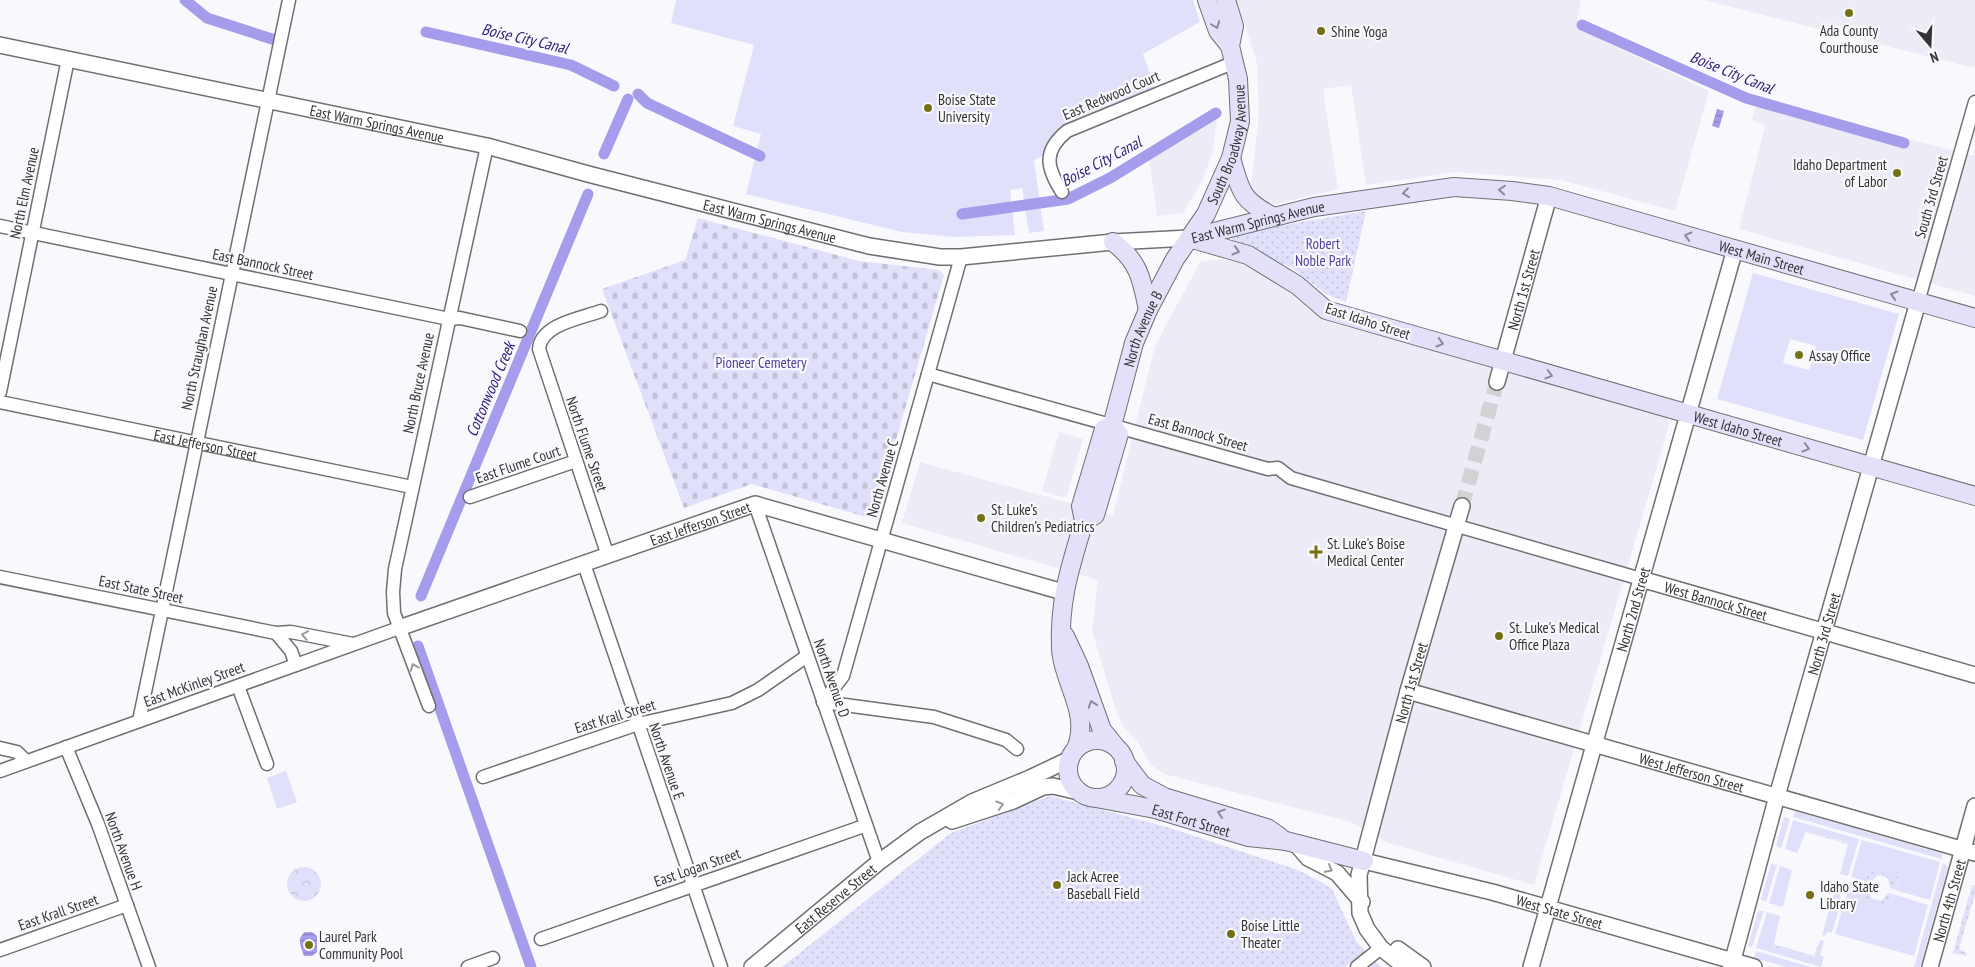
<svg xmlns="http://www.w3.org/2000/svg" width="1975" height="967" font-family="'PT Sans Narrow',sans-serif">
	<style>
		.built { fill: #ecebf6 }
		.grass { fill: #e1e0fb; fill-rule: evenodd }
		.forest { fill: url(#forest-crowns) }
		.cemetery { fill: url(#cemetery-stones) }
		.park { fill: url(#park-dots) }
		.water { fill: url(#water-rules) }
		.lines { fill: none; stroke-linecap: round; stroke-linejoin: round }
		.canal { stroke: #a59cec; stroke-width: 11 }
		.tertiary-tunnel { stroke: #d2d2d5; stroke-width: 15; stroke-dasharray: 15 8; stroke-linecap: butt }
		.minor-casing { stroke: #707073; stroke-width: 15 }
		.tertiary-casing { stroke: #707073; stroke-width: 18 }
		.secondary-casing { stroke: #707073; stroke-width: 20 }
		.minor { stroke: #fff; stroke-width: 12 }
		.tertiary { stroke: #fff; stroke-width: 15 }
		.secondary { stroke: #e3e0fa; stroke-width: 18 }
		.oneway { stroke: #8c8a98 }
		.oneway2 { stroke: #9a9a9a }
		.poi-dot { fill: #737114; stroke: #f9f9fd; stroke-width: 2 }
		.labels { text-anchor: middle; dominant-baseline: central; stroke-width: 4.5; stroke-linejoin: round; paint-order: stroke }
		.poi-label { font-size: 15px; fill: #343435; stroke: #f9f9fd; text-anchor: start }
		.street-label { font-size: 15px; fill: #343435; stroke: #f9f9fd }
		.park-label { font-size: 15px; fill: #53419d; stroke: #f9f9fd }
		.water-label { font-size: 16px; font-style: italic; fill: #37207a; stroke: #f9f9fd }
	</style>
	<defs>
		<pattern id="forest-crowns" width="20" height="18" patternUnits="userSpaceOnUse" patternTransform="scale(1.25)"><rect width="20" height="18" fill="#e1e0fb"/><path d="M2 6a3 3 0 1 1 6 0M12 15a3 3 0 1 1 6 0" fill="none" stroke="#c2c1d8"/></pattern>
		<pattern id="cemetery-stones" width="16" height="16" patternUnits="userSpaceOnUse" patternTransform="scale(1.25)"><rect width="16" height="16" fill="#e1e0fb"/><path d="M2 7V4a2 2 0 0 1 4 0v3zM10 15v-3a2 2 0 0 1 4 0v3z" fill="#c2c1d8"/></pattern>
		<pattern id="park-dots" width="8" height="8" patternUnits="userSpaceOnUse" patternTransform="scale(1.25)"><rect width="8" height="8" fill="#e1e0fb"/><path d="M2 2h.1M6 6h.1" fill="none" stroke="#c2c1d8" stroke-width="1.8" stroke-linecap="round"/></pattern>
		<pattern id="water-rules" width="6" height="5" patternUnits="userSpaceOnUse" patternTransform="scale(1.25)"><rect width="6" height="5" fill="#a59cec"/><path d="M0 2.5h6" fill="none" stroke="#8780c0"/></pattern>
	</defs>
	<rect width="100%" height="100%" fill="#f9f9fd"/>
	<!-- built -->
	<g class="built">
		<polygon points="1237,0 1581,0 1576,28 1709,91 1675,211 1561,180 1456,172 1366,185 1351,85 1323,89 1338,189 1276,204 1263,202 1254,195 1251,186 1259,116 1257,63"/>
		<polygon points="1704,0 1975,0 1975,65 1974,68"/>
		<polygon points="1757,100 1975,156 1975,296 1739,229 1765,126 1752,120"/>
		<polygon points="1218,114 1212,154 1201,183 1183,213 1157,216 1149,158"/>
		<polygon points="1221,259 1245,264 1269,275 1308,309 1333,323 1664,413 1667,418 1669,426 1534,885 1388,843 1351,822 1164,774 1150,764 1138,742 1123,726 1116,710 1092,631 1098,580 902,523 920,462 1113,515 1155,346 1200,262"/>
		<polygon points="1059,432 1083,439 1066,498 1042,491"/>
	</g>
	<!-- grass -->
	<g class="grass">
		<polygon points="676,0 1193,0 1200,22 1143,54 1155,89 1051,143 1053,151 1034,160 1044,231 1029,233 1022,188 1010,190 1015,235 954,237 902,232 746,194 761,134 733,126 754,45 671,23"/>
		<path d="M1753,273L1899,314L1863,440L1717,399ZM1790,339L1816,346L1809,370L1783,363Z"/>
		<polygon points="286,771 297,802 277,809 267,778"/>
		<polygon points="1795,811 1943,854 1941,859 1793,817"/>
		<polygon points="1784,817 1790,819 1781,849 1776,845"/>
		<polygon points="1793,820 1859,839 1848,876 1840,874 1848,845 1846,842 1806,831 1797,853 1785,849"/>
		<polygon points="1862,840 1940,862 1930,900 1895,890 1898,878 1869,869 1865,881 1851,877"/>
		<polygon points="1943,863 1948,867 1920,967 1914,967"/>
		<polygon points="1771,864 1777,865 1766,902 1761,899"/>
		<polygon points="1780,866 1792,870 1783,907 1769,903"/>
		<polygon points="1838,878 1841,902 1832,933 1827,932 1825,936 1822,935"/>
		<polygon points="1850,882 1864,886 1861,898 1890,906 1893,894 1928,905 1914,956 1835,934"/>
		<polygon points="1758,911 1764,911 1752,947 1748,946"/>
		<polygon points="1767,912 1780,916 1773,947 1815,958 1820,940 1824,941 1820,956 1824,957 1821,967 1756,948"/>
		<polygon points="1756,951 1811,967 1786,967 1754,958"/>
	</g>
	<!-- forest -->
	<circle class="forest" cx="304" cy="884" r="17"/>
	<!-- cemetery -->
	<polygon class="cemetery" points="698,218 859,261 939,270 944,275 873,519 752,484 684,508 602,289 685,260"/>
	<!-- park -->
	<g class="park">
		<polygon points="1366,211 1346,302 1326,294 1292,268 1232,241 1233,234"/>
		<polygon points="1050,796 1167,827 1298,870 1321,882 1332,889 1356,941 1381,967 1361,967 1355,959 1345,967 782,967 951,833"/>
		<polygon points="1806,831 1847,843 1840,874 1847,844 1806,832 1800,846"/>
		<polygon points="1869,869 1898,877 1895,890 1890,888 1888,878 1878,875 1870,883 1865,881"/>
		<polygon points="1972,885 1975,885 1975,894 1959,949 1967,953 1966,956 1953,953"/>
		<polygon points="1864,886 1869,887 1871,898 1881,901 1888,893 1893,894 1890,907 1860,898"/>
		<polygon points="1780,916 1773,944 1814,956 1820,940 1815,958 1773,947"/>
	</g>
	<!-- water -->
	<g class="water">
		<polygon points="1717,109 1724,111 1719,128 1712,126"/>
		<path d="M305,932H312L317,936V952L312,956H304C301,946 296,939 305,932Z"/>
	</g>
	<g class="lines">
		<!-- canal -->
		<g class="canal">
			<polyline points="185,0 207,18 272,39"/>
			<polyline points="1582,25 1746,98 1904,143"/>
			<polyline points="426,32 571,65 614,86"/>
			<polyline points="638,94 647,103 760,156"/>
			<polyline points="604,154 628,99"/>
			<polyline points="962,214 1068,199 1110,178 1216,113"/>
			<polyline points="421,596 588,194"/>
			<polyline points="418,646 531,967"/>
		</g>
		<!-- tertiary-tunnel -->
		<polyline class="tertiary-tunnel" points="1462,506 1497,382"/>
		<defs>
			<g id="minor">
				<path d="M1062,192C1046,167 1043,151 1067,131L1235,62"/>
				<polyline points="0,226 449,319 460,318 520,331"/>
				<polyline points="1918,302 1975,102"/>
				<path d="M601,311C582,318 541,324 539,349L608,556"/>
				<polyline points="928,374 1268,469 1278,468 1291,478 1641,579"/>
				<polyline points="0,392 68,59"/>
				<path id="s1" d="M0,402L412,487"/>
				<polyline points="470,497 576,461"/>
				<polyline points="755,504 879,862"/>
				<polyline points="584,564 721,967"/>
				<polyline points="0,577 276,633"/>
				<polyline points="296,665 291,651 276,633 291,632 353,644"/>
				<polyline points="238,686 267,764"/>
				<polyline points="823,702 843,676 961,257"/>
				<polyline points="823,702 934,717 1006,740 1017,749"/>
				<polyline points="429,706 394,613 393,592 395,569 487,146"/>
				<polyline points="139,721 289,0"/>
				<polyline points="66,747 98,824 149,967"/>
				<polyline points="0,748 17,752 26,761"/>
				<polyline points="0,771 399,628"/>
				<polyline points="483,777 638,724 732,703 758,690 807,656"/>
				<polyline points="541,939 864,826"/>
				<polyline points="0,950 127,905"/>
				<polyline points="468,967 493,958"/>
				<polyline points="1357,967 1381,948"/>
			</g>
			<g id="tertiary">
				<path id="s2" d="M0,45L487,146L588,174L869,246L940,257H961L1113,242L1189,238"/>
				<path id="s3" d="M1497,382L1549,196"/>
				<path id="s4" d="M1641,579L1975,675"/>
				<path id="s5" d="M399,628L755,504L1063,592"/>
				<path id="s6" d="M1408,691L1975,853"/>
				<polyline points="952,821 1013,801 1043,787 1053,786 1079,792"/>
				<polyline points="1296,844 1308,858 1337,873 1362,902"/>
				<path id="s7" d="M1364,861L1492,892L1754,967"/>
				<polyline points="1398,949 1423,967"/>
				<path id="s8" d="M752,967L879,862L920,832L972,802L1030,778L1070,759"/>
				<path id="s9" d="M1405,967L1381,948L1367,929L1360,913L1359,875L1408,691L1462,506"/>
				<path id="s10" d="M1531,967L1735,249"/>
				<path id="s11" d="M1731,967L1777,796L1918,302"/>
				<path id="s12" d="M1930,967L1975,806"/>
			</g>
			<g id="secondary">
				<polyline points="1226,0 1234,26 1230,46"/>
				<path d="M1231,158C1241,191 1240,199 1272,216"/>
				<path id="s13" d="M1189,238L1248,255L1297,285L1326,310L1975,496"/>
				<path id="s14" d="M1190,238L1314,207L1454,187L1512,191L1549,196L1975,318"/>
				<path d="M1113,242C1139,261 1142,280 1148,310"/>
				<path id="s15" d="M1112,426L1134,343L1148,310L1175,259L1206,214L1231,158L1236,138L1240,121L1238,79L1230,46L1218,31L1207,0"/>
				<polygon points="1112,426 1119,434 1095,515 1084,521 1081,506 1104,429"/>
				<polyline points="1065,636 1079,666 1102,730 1115,746"/>
				<circle cx="1097" cy="769" r="29"/>
				<path d="M1076,749C1091,713 1063,683 1061,649C1059,599 1070,568 1084,521"/>
				<polyline points="1124,761 1142,785 1164,797 1267,828 1280,837"/>
				<path id="s16" d="M1096,798L1155,809L1248,837L1286,841L1364,861"/>
			</g>
		</defs>
		<!-- minor casing -->
		<use href="#minor" class="minor-casing"/>
		<!-- tertiary casing -->
		<use href="#tertiary" class="tertiary-casing"/>
		<!-- secondary casing -->
		<use href="#secondary" class="secondary-casing"/>
		<!-- minor -->
		<use href="#minor" class="minor"/>
		<!-- tertiary -->
		<use href="#tertiary" class="tertiary"/>
		<!-- secondary -->
		<use href="#secondary" class="secondary"/>
	</g>
	<!-- one-way arrows -->
	<defs><path id="oneway-chevron" d="M-2-3.5L2.5 0L-2 3.5" fill="none" stroke-width="1.6" stroke-linecap="round" stroke-linejoin="round" transform="scale(1.25)"/></defs>
	<g class="oneway">
		<use href="#oneway-chevron" transform="translate(1216 25) rotate(69)"/>
		<use href="#oneway-chevron" transform="translate(1502 190) rotate(-176)"/>
		<use href="#oneway-chevron" transform="translate(1406 193) rotate(173)"/>
		<use href="#oneway-chevron" transform="translate(1688 236) rotate(-164)"/>
		<use href="#oneway-chevron" transform="translate(1236 251) rotate(17)"/>
		<use href="#oneway-chevron" transform="translate(1894 295) rotate(-164)"/>
		<use href="#oneway-chevron" transform="translate(1440 343) rotate(16)"/>
		<use href="#oneway-chevron" transform="translate(1549 375) rotate(16)"/>
		<use href="#oneway-chevron" transform="translate(1806 448) rotate(16)"/>
		<use href="#oneway-chevron" transform="translate(1092 704) rotate(-109)"/>
		<use href="#oneway-chevron" transform="translate(1221 813) rotate(-162)"/>
	</g>
	<g class="oneway2">
		<use href="#oneway-chevron" transform="translate(305 635) rotate(-169)"/>
		<use href="#oneway-chevron" transform="translate(414 667) rotate(-111)"/>
		<use href="#oneway-chevron" transform="translate(1000 805) rotate(-17)"/>
		<use href="#oneway-chevron" transform="translate(1329 869) rotate(28)"/>
	</g>
	<!-- markers -->
	<g class="poi-dot">
		<circle cx="1849" cy="13" r="5"/>
		<circle cx="1321" cy="31" r="5"/>
		<circle cx="928" cy="108" r="5"/>
		<circle cx="1897" cy="173" r="5"/>
		<circle cx="1799" cy="355" r="5"/>
		<circle cx="981" cy="518" r="5"/>
		<path d="M1313.5 544.5h5v5h5v5h-5v5h-5v-5h-5v-5h5z"/>
		<circle cx="1499" cy="636" r="5"/>
		<circle cx="1057" cy="885" r="5"/>
		<circle cx="1810" cy="895" r="5"/>
		<circle cx="1231" cy="934" r="5"/>
		<circle cx="309" cy="945" r="5"/>
	</g>
	<g class="labels">
		<!-- poi labels -->
		<g class="poi-label">
			<text x="1849" y="30" text-anchor="middle">Ada County<tspan x="1849" dy="17">Courthouse</tspan></text>
			<text x="1331" y="31">Shine Yoga</text>
			<text x="938" y="99">Boise State<tspan x="938" dy="17">University</tspan></text>
			<text x="1887" y="164" text-anchor="end">Idaho Department<tspan x="1887" dy="17">of Labor</tspan></text>
			<text x="1809" y="355">Assay Office</text>
			<text x="991" y="509">St. Luke’s<tspan x="991" dy="17">Children’s Pediatrics</tspan></text>
			<text x="1327" y="543">St. Luke's Boise<tspan x="1327" dy="17">Medical Center</tspan></text>
			<text x="1509" y="627">St. Luke's Medical<tspan x="1509" dy="17">Office Plaza</tspan></text>
			<text x="1067" y="876">Jack Acree<tspan x="1067" dy="17">Baseball Field</tspan></text>
			<text x="1820" y="886">Idaho State<tspan x="1820" dy="17">Library</tspan></text>
			<text x="1241" y="925">Boise Little<tspan x="1241" dy="17">Theater</tspan></text>
			<text x="319" y="936">Laurel Park<tspan x="319" dy="17">Community Pool</tspan></text>
		</g>
		<!-- street labels -->
		<g class="street-label">
			<text transform="translate(1111 95) rotate(-23)">East Redwood Court</text>
			<text stroke="none"><textPath href="#s2" startOffset="385">East Warm Springs Avenue</textPath></text>
			<text stroke="none"><textPath href="#s15" startOffset="308">South Broadway Avenue</textPath></text>
			<text transform="translate(24 193) rotate(-78)">North Elm Avenue</text>
			<text transform="translate(1931 197) rotate(-74)">South 3rd Street</text>
			<text stroke="none"><textPath href="#s2" startOffset="790">East Warm Springs Avenue</textPath></text>
			<text stroke="none"><textPath href="#s14" startOffset="70">East Warm Springs Avenue</textPath></text>
			<text stroke="none"><textPath href="#s14" startOffset="586">West Main Street</textPath></text>
			<text transform="translate(263 264) rotate(12)">East Bannock Street</text>
			<text stroke="none"><textPath href="#s3" startOffset="96">North 1st Street</textPath></text>
			<text transform="translate(1368 321) rotate(18)">East Idaho Street</text>
			<text stroke="none"><textPath href="#s15" startOffset="102">North Avenue B</textPath></text>
			<text transform="translate(199 348) rotate(-78)">North Straughan Avenue</text>
			<text transform="translate(418 383) rotate(-78)">North Bruce Avenue</text>
			<text stroke="none"><textPath href="#s13" startOffset="586">West Idaho Street</textPath></text>
			<text transform="translate(1198 432) rotate(16)">East Bannock Street</text>
			<text stroke="none"><textPath href="#s1" startOffset="210">East Jefferson Street</textPath></text>
			<text transform="translate(587 444) rotate(71)">North Flume Street</text>
			<text transform="translate(518 464) rotate(-19)">East Flume Court</text>
			<text transform="translate(882 478) rotate(-74)">North Avenue C</text>
			<text stroke="none"><textPath href="#s5" startOffset="319">East Jefferson Street</textPath></text>
			<text transform="translate(141 589) rotate(12)">East State Street</text>
			<text stroke="none"><textPath href="#s4" startOffset="78">West Bannock Street</textPath></text>
			<text stroke="none"><textPath href="#s10" startOffset="372">North 2nd Street</textPath></text>
			<text stroke="none"><textPath href="#s11" startOffset="346">North 3rd Street</textPath></text>
			<text transform="translate(832 678) rotate(71)">North Avenue D</text>
			<text stroke="none"><textPath href="#s9" startOffset="309">North 1st Street</textPath></text>
			<text transform="translate(194 684) rotate(-20)">East McKinley Street</text>
			<text transform="translate(615 716) rotate(-17)">East Krall Street</text>
			<text transform="translate(667 761) rotate(71)">North Avenue E</text>
			<text stroke="none"><textPath href="#s6" startOffset="295">West Jefferson Street</textPath></text>
			<text stroke="none"><textPath href="#s16" startOffset="98">East Fort Street</textPath></text>
			<text transform="translate(124 851) rotate(70)">North Avenue H</text>
			<text transform="translate(697 867) rotate(-19)">East Logan Street</text>
			<text stroke="none"><textPath href="#s8" startOffset="108">East Reserve Street</textPath></text>
			<text stroke="none"><textPath href="#s12" startOffset="69">North 4th Street</textPath></text>
			<text stroke="none"><textPath href="#s7" startOffset="202">West State Street</textPath></text>
			<text transform="translate(58 912) rotate(-19)">East Krall Street</text>
		</g>
		<!-- park labels -->
		<g class="park-label">
			<text x="1323" y="243">Robert<tspan x="1323" dy="17">Noble Park</tspan></text>
			<text x="761" y="362">Pioneer Cemetery</text>
		</g>
		<!-- water labels -->
		<g class="water-label">
			<text transform="translate(525 38) rotate(13)">Boise City Canal</text>
			<text transform="translate(1732 72) rotate(22)">Boise City Canal</text>
			<text transform="translate(1101 161) rotate(-28)">Boise City Canal</text>
			<text transform="translate(490 389) rotate(-67)">Cottonwood Creek</text>
		</g>
	</g>
	<!-- north arrow -->
	<g transform="translate(1930 45) rotate(161)" stroke="#f9f9fd" stroke-width="4" paint-order="stroke">
	<path d="M0-4L9 19L0 12L-9 19Z" fill="#343435"/>
	<text y="-8" font-size="14" font-weight="bold" text-anchor="middle" fill="#343435">N</text>
	</g>
</svg>
